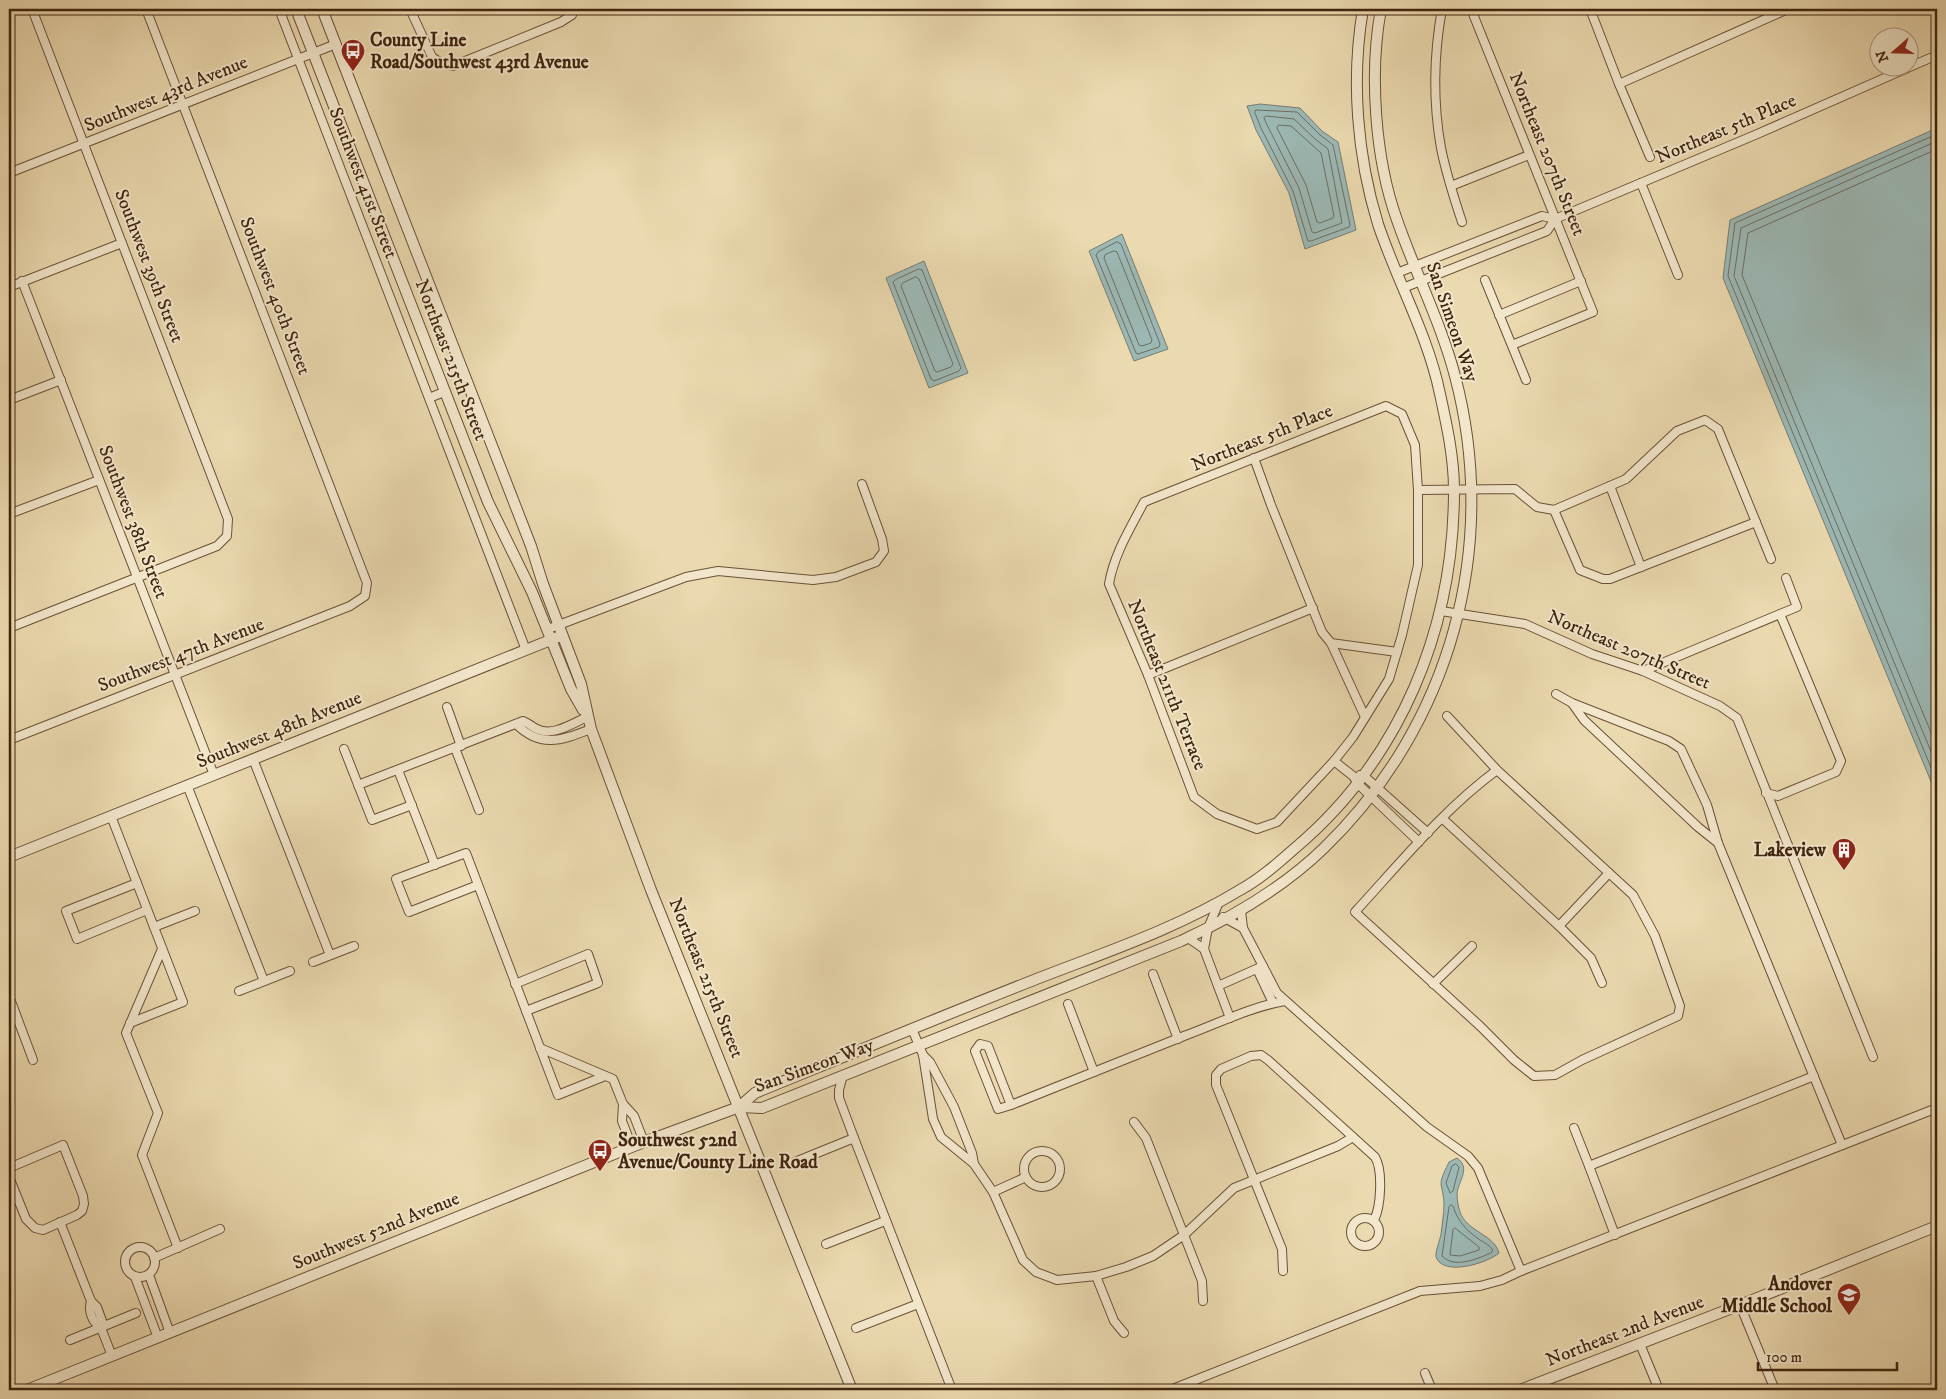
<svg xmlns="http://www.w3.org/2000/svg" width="1946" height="1399" font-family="'IM FELL DW Pica',serif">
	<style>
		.water { fill: #9cb8b4; stroke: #777d72 }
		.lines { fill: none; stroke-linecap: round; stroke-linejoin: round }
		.shore { stroke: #6e6e61; stroke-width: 1 }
		.minor-casing { stroke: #6a5136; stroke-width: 10 }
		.tertiary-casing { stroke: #6a5136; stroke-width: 12 }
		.minor { stroke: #f2e6cb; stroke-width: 8 }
		.tertiary { stroke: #f2e6cb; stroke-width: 10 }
		.labels { text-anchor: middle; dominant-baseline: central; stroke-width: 4; stroke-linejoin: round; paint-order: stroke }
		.poi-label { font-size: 19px; font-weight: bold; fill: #3f240e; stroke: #f2e6cb; text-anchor: start }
		.street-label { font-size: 19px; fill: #3f240e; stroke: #f2e6cb }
	</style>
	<rect width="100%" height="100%" fill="#ebd9af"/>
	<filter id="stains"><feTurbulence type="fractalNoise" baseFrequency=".004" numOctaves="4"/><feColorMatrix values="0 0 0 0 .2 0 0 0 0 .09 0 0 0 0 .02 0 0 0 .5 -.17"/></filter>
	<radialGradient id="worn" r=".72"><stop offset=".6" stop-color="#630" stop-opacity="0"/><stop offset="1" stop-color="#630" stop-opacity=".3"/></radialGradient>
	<!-- water -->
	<g class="water">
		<polygon points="1260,104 1300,108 1322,131 1338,142 1356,230 1305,249 1289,193 1256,130 1247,106"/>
		<polygon points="1937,128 1937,796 1723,278 1730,220"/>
		<polygon points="1122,234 1168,349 1134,361 1089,251"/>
		<polygon points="924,261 968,373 929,388 886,278"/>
		<path d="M1457,1158C1471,1168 1459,1180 1457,1193C1457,1199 1458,1206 1460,1212C1467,1232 1494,1234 1499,1253C1488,1263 1443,1277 1436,1257C1435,1252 1440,1240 1441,1234C1442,1224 1444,1214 1444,1204C1444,1197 1442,1191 1441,1184C1441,1177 1446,1169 1449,1162Z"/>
	</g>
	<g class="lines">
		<!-- shore -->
		<g class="shore">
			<polygon points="1256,110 1297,112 1319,134 1333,145 1350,225 1349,227 1311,241 1308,241 1293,191 1261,128 1255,113"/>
			<polygon points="1267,116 1294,119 1315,139 1328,149 1342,223 1315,233 1312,232 1299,188 1267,125 1264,118"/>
			<polygon points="1279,125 1291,126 1321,153 1334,216 1333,218 1320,223 1317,222 1306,185 1277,128"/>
			<polyline points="1937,134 1735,223 1728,276 1937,782"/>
			<polyline points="1937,141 1741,228 1734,276 1937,766"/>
			<polyline points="1937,149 1748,233 1742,275 1937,747"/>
			<polygon points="1117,242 1121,244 1160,344 1159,347 1138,354 1136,353 1096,255 1098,252"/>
			<polygon points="1114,251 1117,252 1152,340 1151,343 1142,346 1139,345 1104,258 1105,255"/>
			<polygon points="919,269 922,270 961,368 959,371 934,381 931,379 893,282 895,280"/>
			<polygon points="916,277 919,279 953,364 951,367 937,372 935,371 901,286 903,283"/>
			<polygon points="1456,1164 1459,1167 1453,1191 1450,1193 1446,1183 1452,1166"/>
			<path d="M1451,1205L1453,1206C1458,1222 1467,1231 1480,1240C1485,1243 1489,1245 1493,1250L1491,1253C1476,1259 1455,1269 1442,1256L1449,1207Z"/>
			<polygon points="1455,1228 1479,1247 1479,1250 1460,1256 1450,1255 1453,1230"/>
		</g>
		<defs>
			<g id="minor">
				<polyline points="279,9 526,650"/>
				<polyline points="410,9 432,57 441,63 453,66 561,22 572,15 573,9"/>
				<path d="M1442,9C1434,53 1433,103 1441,148C1446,173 1454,198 1462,222"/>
				<polyline points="1471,9 1593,312 1512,345"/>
				<polyline points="1590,9 1619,84 1650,157"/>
				<polyline points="1619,84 1788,9"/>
				<polyline points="9,173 336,44"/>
				<polyline points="1641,183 1678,275"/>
				<polyline points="1451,186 1529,155"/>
				<polyline points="1397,273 1542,216 1555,219"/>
				<polyline points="1485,280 1526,380"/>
				<polyline points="22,281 214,775"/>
				<polyline points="9,287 122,243"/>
				<polyline points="1403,288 1547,231 1555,219 1755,135 1937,55"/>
				<polyline points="1499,315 1581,281"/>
				<polyline points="429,398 444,392"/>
				<polyline points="9,400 61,380"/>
				<path d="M1386,406L1402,414L1415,445L1418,490V565L1402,635L1389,679L1353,737L1334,761L1277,822L1257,829L1217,814L1194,797L1148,675L1109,584C1114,554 1130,529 1144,502Z"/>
				<polyline points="1254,458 1271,505 1322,632 1331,643 1365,717"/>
				<polyline points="1610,486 1641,567"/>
				<polyline points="1418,490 1515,489 1537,507 1554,510 1626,479 1677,431 1705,420 1718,429 1771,559"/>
				<polyline points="1554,510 1580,570 1603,579 1610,579 1756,522"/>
				<polyline points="9,514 99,480"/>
				<polyline points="1441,611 1525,624 1592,654 1643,671 1720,706 1737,718 1873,1057"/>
				<polyline points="1780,614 1797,607 1786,578"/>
				<polyline points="9,628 217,546 227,536 228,519 32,9"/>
				<polyline points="548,629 686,577 718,571 813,580 836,577 876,562 884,551 882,539 862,484"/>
				<polyline points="1331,643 1397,652"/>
				<polyline points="1643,671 1780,614 1841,761 1836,772 1778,796 1766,793"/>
				<polyline points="1148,675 1313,608"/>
				<polyline points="1556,694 1572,703 1669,741 1681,749 1707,805 1718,843 1842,1145"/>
				<polyline points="1572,703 1584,720 1698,827 1718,843"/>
				<polyline points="447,707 461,746"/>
				<path d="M1447,716L1497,770L1633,895L1655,936L1680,1006L1678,1016L1582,1060L1555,1075L1534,1076L1514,1060L1480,1026L1355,912C1400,863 1444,809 1497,770"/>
				<path d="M516,724C541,749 562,740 591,729"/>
				<polyline points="9,740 350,606 365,596 367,583 146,9"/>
				<polyline points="455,748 479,810"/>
				<polyline points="344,749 372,820 412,805"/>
				<polyline points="253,759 330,955"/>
				<polyline points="1334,761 1353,776 1358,784 1419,842"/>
				<polyline points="398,770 435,865"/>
				<polyline points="1360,775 1363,775 1428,833"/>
				<polyline points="187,785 264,981"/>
				<path d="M358,785L523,721C529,723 532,727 537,729C553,737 573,723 587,717"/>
				<polyline points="111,816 183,1002 130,1023"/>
				<polyline points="1443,819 1559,926 1591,958 1602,983"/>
				<polyline points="137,883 66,911 77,939 147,910"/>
				<polyline points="478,885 409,912 396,879 466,853 558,1095 605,1076"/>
				<polyline points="1219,902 1208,928 1204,949 1230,1018"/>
				<polyline points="1241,911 1243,928 1277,993 1427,1127 1468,1156 1478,1168 1521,1271 1937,1108"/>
				<polyline points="1223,917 1243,928"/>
				<polyline points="1559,926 1609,873"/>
				<polyline points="154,927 195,911"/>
				<polyline points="1188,938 1204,949"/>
				<polyline points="162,949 126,1033 158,1113 142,1155 178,1248"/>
				<polyline points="313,962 354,946"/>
				<polyline points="1257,969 1273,1003"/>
				<polyline points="1153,974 1178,1039"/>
				<polyline points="515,984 588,954 598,983 526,1011"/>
				<polyline points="1433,984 1472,946"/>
				<polyline points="1218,986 1263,966"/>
				<polyline points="239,991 290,971"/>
				<polyline points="9,996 33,1060"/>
				<polyline points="1068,1004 1094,1072"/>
				<polyline points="912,1029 923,1055 930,1062 954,1107 972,1153 974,1164"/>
				<polyline points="540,1048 613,1079 623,1104 634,1116 644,1142"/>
				<polyline points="923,1055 933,1119 941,1137 974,1164 993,1192 1023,1260 1036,1272 1057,1280 1096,1276 1126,1267 1153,1256 1184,1235 1234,1188 1338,1146 1353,1137"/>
				<polyline points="843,1075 839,1090 839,1098 854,1138"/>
				<polyline points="623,1104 622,1121 632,1147"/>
				<path d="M1011,1105L988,1046L980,1044L975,1051L998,1109L1011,1105C1069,1082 1126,1059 1184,1036C1217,1024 1250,1007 1285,1001"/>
				<polyline points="1134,1122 1146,1138 1184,1235 1202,1281 1203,1301"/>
				<polyline points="1574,1128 1589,1166"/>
				<circle cx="1042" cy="1169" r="18"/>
				<polyline points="790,1164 854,1138 952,1390"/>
				<polyline points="9,1168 63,1145 83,1196 84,1204 82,1211 77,1215 43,1230 35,1228 26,1219 9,1177"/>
				<polyline points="993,1192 1026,1177"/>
				<circle cx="1365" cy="1232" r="14"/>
				<polyline points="60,1222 91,1301 97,1307 102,1321 101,1328 112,1356"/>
				<polyline points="1615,1235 1589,1166 1814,1076"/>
				<polyline points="826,1244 885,1221"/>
				<circle cx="140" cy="1262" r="15"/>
				<polyline points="154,1258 220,1229"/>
				<path d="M1283,1271L1282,1249L1216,1085V1075L1221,1069L1251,1056L1261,1055L1268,1060L1375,1157C1383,1170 1381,1207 1374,1220"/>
				<polyline points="149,1275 170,1333"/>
				<polyline points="1096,1276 1114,1321 1124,1333"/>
				<polyline points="135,1277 158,1338"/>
				<path d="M91,1301C88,1311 92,1322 101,1328"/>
				<polyline points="1740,1305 1775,1390"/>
				<polyline points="856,1328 918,1304"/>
				<polyline points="70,1340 136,1313"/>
				<polyline points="1640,1344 1659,1390"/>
				<polyline points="1425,1373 1432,1390"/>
				<polyline points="1170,1390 1420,1291 1480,1286 1502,1280 1521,1271"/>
			</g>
			<g id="tertiary">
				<polyline points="296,9 488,502 532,592 571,689 583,710"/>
				<polyline points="322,9 531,546 543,584 581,684 591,729 651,890 852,1390"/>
				<polyline points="9,857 558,637"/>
				<path d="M739,1107L762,1108L1181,941C1233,917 1283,888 1324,848C1451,725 1500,546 1455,376C1441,323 1415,272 1397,220C1375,159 1369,73 1381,9"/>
				<path d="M27,1390L644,1142L739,1107L755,1093C848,1055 940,1017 1034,980C1103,953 1176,929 1240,890C1260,879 1277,864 1294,849C1401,759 1454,629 1454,490C1454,458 1447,426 1440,394C1428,335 1397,281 1378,224C1357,156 1351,79 1363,9"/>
				<polyline points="1520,1390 1740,1305 1937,1226"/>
			</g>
		</defs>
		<!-- minor casing -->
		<use href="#minor" class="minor-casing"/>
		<!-- tertiary casing -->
		<use href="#tertiary" class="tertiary-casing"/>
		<!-- minor -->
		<use href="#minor" class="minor"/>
		<!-- tertiary -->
		<use href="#tertiary" class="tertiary"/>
	</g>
	<!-- icons -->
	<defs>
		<symbol id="bus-pin" viewBox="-11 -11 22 30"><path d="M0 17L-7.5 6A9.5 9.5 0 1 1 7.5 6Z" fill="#8f2418" stroke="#f2e6cb"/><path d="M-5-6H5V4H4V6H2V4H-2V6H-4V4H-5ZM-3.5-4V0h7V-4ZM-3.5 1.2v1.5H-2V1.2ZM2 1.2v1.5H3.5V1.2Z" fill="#fff"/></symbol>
		<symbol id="building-pin" viewBox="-11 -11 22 30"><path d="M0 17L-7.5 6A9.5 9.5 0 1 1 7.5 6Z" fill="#8f2418" stroke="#f2e6cb"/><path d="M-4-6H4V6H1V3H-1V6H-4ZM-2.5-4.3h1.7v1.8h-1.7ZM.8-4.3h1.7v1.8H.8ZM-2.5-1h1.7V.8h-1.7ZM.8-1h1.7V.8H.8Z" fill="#fff"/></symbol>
		<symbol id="school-pin" viewBox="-11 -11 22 30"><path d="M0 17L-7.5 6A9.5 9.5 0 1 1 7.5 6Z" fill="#8f2418" stroke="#f2e6cb"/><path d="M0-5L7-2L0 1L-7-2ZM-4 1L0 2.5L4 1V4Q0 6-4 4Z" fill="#fff"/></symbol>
	</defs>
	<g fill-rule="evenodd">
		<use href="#bus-pin" x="339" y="37" width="28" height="38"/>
		<use href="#building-pin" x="1830" y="836" width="28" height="38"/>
		<use href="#bus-pin" x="586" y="1137" width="28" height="38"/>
		<use href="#school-pin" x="1835" y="1281" width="28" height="38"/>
	</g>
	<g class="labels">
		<!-- poi labels -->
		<g class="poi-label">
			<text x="370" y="40">County Line<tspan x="370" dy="22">Road/Southwest 43rd Avenue</tspan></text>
			<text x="1826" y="850" text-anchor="end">Lakeview</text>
			<text x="618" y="1140">Southwest 52nd<tspan x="618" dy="22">Avenue/County Line Road</tspan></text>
			<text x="1832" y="1284" text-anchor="end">Andover<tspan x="1832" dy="22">Middle School</tspan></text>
		</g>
		<!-- street labels -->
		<g class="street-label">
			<text transform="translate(166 94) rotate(-22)">Southwest 43rd Avenue</text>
			<text transform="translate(1726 129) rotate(-23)">Northeast 5th Place</text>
			<text transform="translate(1547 154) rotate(68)">Northeast 207th Street</text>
			<text transform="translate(363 183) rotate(69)">Southwest 41st Street</text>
			<text transform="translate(149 266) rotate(69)">Southwest 39th Street</text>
			<text transform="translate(275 296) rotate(69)">Southwest 40th Street</text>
			<text transform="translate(1452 322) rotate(71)">San Simeon Way</text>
			<text transform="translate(451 360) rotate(69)">Northeast 215th Street</text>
			<text transform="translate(1262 438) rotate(-22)">Northeast 5th Place</text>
			<text transform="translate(133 522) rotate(69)">Southwest 38th Street</text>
			<text transform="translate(1629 650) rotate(23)">Northeast 207th Street</text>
			<text transform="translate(181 655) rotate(-21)">Southwest 47th Avenue</text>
			<text transform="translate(1167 685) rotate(68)">Northeast 211th Terrace</text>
			<text transform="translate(279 730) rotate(-22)">Southwest 48th Avenue</text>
			<text transform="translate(706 978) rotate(68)">Northeast 215th Street</text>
			<text transform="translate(814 1066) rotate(-20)">San Simeon Way</text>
			<text transform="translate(376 1231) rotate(-22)">Southwest 52nd Avenue</text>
			<text transform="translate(1625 1331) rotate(-21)">Northeast 2nd Avenue</text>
		</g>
	</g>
	<!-- margin -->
	<rect width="1946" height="1399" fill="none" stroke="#ebd9af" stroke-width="30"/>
	<rect x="10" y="10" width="1926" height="1379" fill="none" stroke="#3f240e" stroke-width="2.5"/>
	<rect x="15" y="15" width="1916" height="1369" fill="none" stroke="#3f240e"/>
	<!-- north arrow -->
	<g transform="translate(1894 52) rotate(250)"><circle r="24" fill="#f2e6cb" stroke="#aa987f"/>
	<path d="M0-4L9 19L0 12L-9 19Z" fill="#8f2418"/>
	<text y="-8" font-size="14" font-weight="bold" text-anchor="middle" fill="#3f240e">N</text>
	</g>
	<!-- scale -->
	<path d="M1758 1362v8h139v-8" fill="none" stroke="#3f240e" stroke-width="2.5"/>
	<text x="1766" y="1362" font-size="15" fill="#3f240e" stroke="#f2e6cb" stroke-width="4" paint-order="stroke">100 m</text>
	<rect width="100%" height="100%" filter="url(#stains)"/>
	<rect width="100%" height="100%" fill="url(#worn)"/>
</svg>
